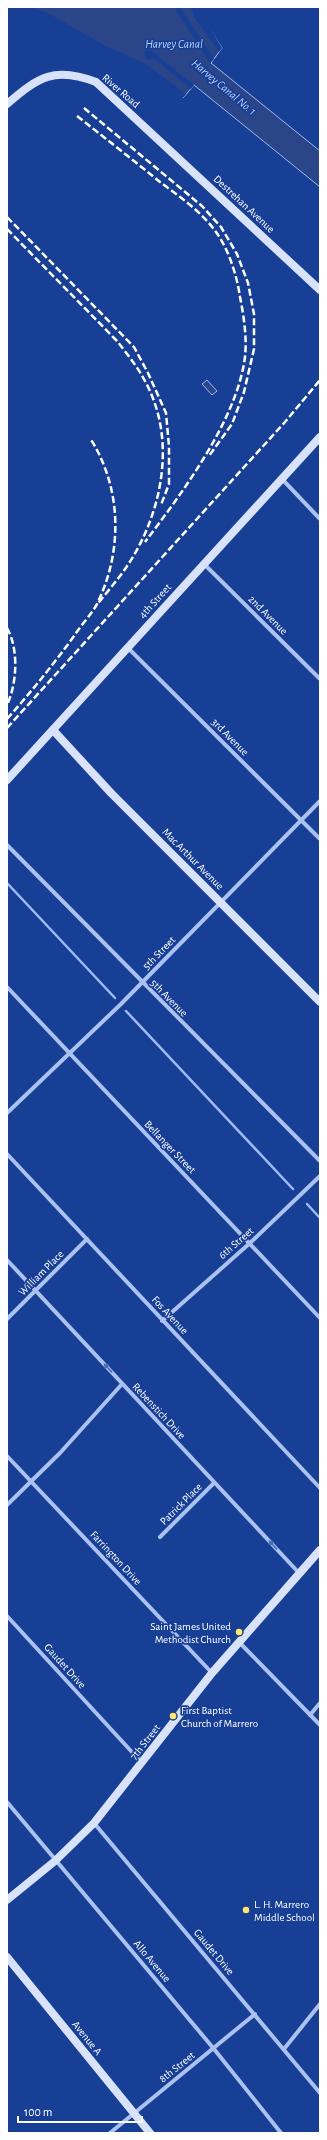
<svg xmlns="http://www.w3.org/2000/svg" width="327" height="2140" font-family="'Alegreya Sans',sans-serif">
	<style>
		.water { fill: #2b4688; stroke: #9dbaf3 }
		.pier { fill: #183f96 }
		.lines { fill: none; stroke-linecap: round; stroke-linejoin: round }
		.stream { stroke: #9dbaf3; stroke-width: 2.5 }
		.street { stroke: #aac1f1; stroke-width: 4 }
		.secondary { stroke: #d8e3fb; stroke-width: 8 }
		.rail { stroke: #fff; stroke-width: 2.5; stroke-dasharray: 7 3; stroke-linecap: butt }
		.oneway { fill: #4b6cb6 }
		.poi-dot { fill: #ffe76a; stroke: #183f96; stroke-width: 1.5 }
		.labels { text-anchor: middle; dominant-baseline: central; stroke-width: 3.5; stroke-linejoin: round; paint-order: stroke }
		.street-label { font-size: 11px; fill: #fff; stroke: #183f96 }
		.poi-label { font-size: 11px; fill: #fff; stroke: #183f96; text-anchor: start }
		.water-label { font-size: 12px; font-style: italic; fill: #b7ccf7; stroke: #183f96 }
	</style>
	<rect width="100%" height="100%" fill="#183f96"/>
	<!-- water -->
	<g class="water">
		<polygon points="7,7 196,7 222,48 211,63 320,151 320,187 194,85 183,98 144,68 54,25 21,13 7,18"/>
		<polygon points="207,380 217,391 212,395 202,384"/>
	</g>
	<!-- pier -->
	<g class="pier">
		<polygon points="32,7 50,14 104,45 146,64 186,94 182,99 143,70 54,27 21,15 7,20 7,8"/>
		<polygon points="174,7 180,7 214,59 210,63"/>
		<polygon points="198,7 222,48 219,52 194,17 191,7"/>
		<polygon points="147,50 152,51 194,85 191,89 153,58 149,60 145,58 144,52"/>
	</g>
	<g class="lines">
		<!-- stream -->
		<g class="stream">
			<polyline points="7,883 115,998"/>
			<polyline points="126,1011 293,1189"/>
			<polyline points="307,1204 320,1218"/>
		</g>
		<!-- street -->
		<g class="street">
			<polyline points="282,479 320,519"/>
			<polyline points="204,564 320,679"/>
			<polyline points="128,648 320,839"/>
			<polyline points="7,845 320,1161"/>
			<polyline points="7,987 320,1318"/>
			<polyline points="7,1113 121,1004 320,801"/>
			<polyline points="7,1154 320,1488"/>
			<polyline points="7,1260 299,1573"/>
			<polyline points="7,1319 87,1239"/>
			<polyline points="162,1321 250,1243 320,1176"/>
			<polyline points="7,1456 212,1673"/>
			<polyline points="7,1505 60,1453 122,1384"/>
			<polyline points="160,1537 214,1483"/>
			<polyline points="7,1616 142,1763"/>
			<polyline points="239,1642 320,1725"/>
			<polyline points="310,1715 320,1703"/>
			<polyline points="7,1802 214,2049 281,2133"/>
			<polyline points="94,1823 320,2093"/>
			<polyline points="284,2049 320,2004"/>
			<polyline points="110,2133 255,2014"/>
		</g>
		<!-- secondary -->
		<g class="secondary">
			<path d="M7,104C38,77 55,66 96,82L320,290"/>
			<polyline points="53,730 111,793 320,1002"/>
			<polyline points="7,780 320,437"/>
			<polyline points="7,1900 55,1861 94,1823 212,1673 320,1550"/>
			<polyline points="7,1957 150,2133"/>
		</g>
		<!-- rail -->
		<g class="rail">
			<polyline points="84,108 202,206 221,227 237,254 248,283 254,314 254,349 244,392 232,424 209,456"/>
			<path d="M77,116C105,138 133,160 160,182C180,197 202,212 216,232C229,250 237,276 240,297C244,317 247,338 245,357C237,420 182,493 145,542"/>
			<polyline points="7,217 134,347 148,373 166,413 169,446 169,484 161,505"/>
			<path d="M7,229L117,341C127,354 138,367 146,383C178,443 161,519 123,572C114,584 104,596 95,607"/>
			<path d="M7,628C19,649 17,684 7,705"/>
			<path d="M7,719C31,692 53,665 74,636C81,625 91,615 97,604C123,551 122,488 90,438"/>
			<polyline points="7,728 285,422 320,380"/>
		</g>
	</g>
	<!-- one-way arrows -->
	<defs><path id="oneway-solid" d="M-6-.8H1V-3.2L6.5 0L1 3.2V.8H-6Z"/></defs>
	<g class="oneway">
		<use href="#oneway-solid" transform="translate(108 1368) rotate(-133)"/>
		<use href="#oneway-solid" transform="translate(273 1545) rotate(-133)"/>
	</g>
	<!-- markers -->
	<g class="poi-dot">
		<circle cx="239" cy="1632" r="4"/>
		<circle cx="173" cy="1716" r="4"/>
		<circle cx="246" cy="1910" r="4"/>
	</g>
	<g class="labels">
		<!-- street labels -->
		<g class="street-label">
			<text transform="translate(121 91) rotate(41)">River Road</text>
			<text transform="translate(244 204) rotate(43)">Destrehan Avenue</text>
			<text transform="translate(155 601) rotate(-48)">4th Street</text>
			<text transform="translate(268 615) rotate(45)">2nd Avenue</text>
			<text transform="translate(230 737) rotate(45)">3rd Avenue</text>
			<text transform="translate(193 859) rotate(45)">Mac Arthur Avenue</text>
			<text transform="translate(159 953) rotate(-46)">5th Street</text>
			<text transform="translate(169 998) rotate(45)">5th Avenue</text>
			<text transform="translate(170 1147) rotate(46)">Bellanger Street</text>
			<text transform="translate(236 1243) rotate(-41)">6th Street</text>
			<text transform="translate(41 1273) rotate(-45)">William Place</text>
			<text transform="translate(170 1315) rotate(47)">Fos Avenue</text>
			<text transform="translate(159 1411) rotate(47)">Rebenstich Drive</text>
			<text transform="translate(181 1504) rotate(-45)">Patrick Place</text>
			<text transform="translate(116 1558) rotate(47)">Farrington Drive</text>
			<text transform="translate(65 1666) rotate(48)">Gaudet Drive</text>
			<text transform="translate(145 1742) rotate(-52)">7th Street</text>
			<text transform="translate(214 1952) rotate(50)">Gaudet Drive</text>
			<text transform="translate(152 1961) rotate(50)">Allo Avenue</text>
			<text transform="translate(87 2038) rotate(51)">Avenue A</text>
			<text transform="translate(177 2067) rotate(-39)">8th Street</text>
		</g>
		<!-- poi labels -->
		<g class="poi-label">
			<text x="231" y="1626" text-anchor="end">Saint James United<tspan x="231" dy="13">Methodist Church</tspan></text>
			<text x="181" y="1710">First Baptist<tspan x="181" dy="13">Church of Marrero</tspan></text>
			<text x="254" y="1904">L. H. Marrero<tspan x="254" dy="13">Middle School</tspan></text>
		</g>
		<!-- water labels -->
		<g class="water-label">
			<text x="174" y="44">Harvey Canal</text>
			<text transform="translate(224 87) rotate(40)">Harvey Canal No. 1</text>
		</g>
	</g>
	<!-- border -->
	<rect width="327" height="2140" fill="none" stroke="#ffffff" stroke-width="16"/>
	<!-- scale -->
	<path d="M18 2116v6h124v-6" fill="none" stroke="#ffffff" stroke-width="2"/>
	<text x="24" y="2116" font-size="12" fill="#ffffff" stroke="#183f96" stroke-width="3" paint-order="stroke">100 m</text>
</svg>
